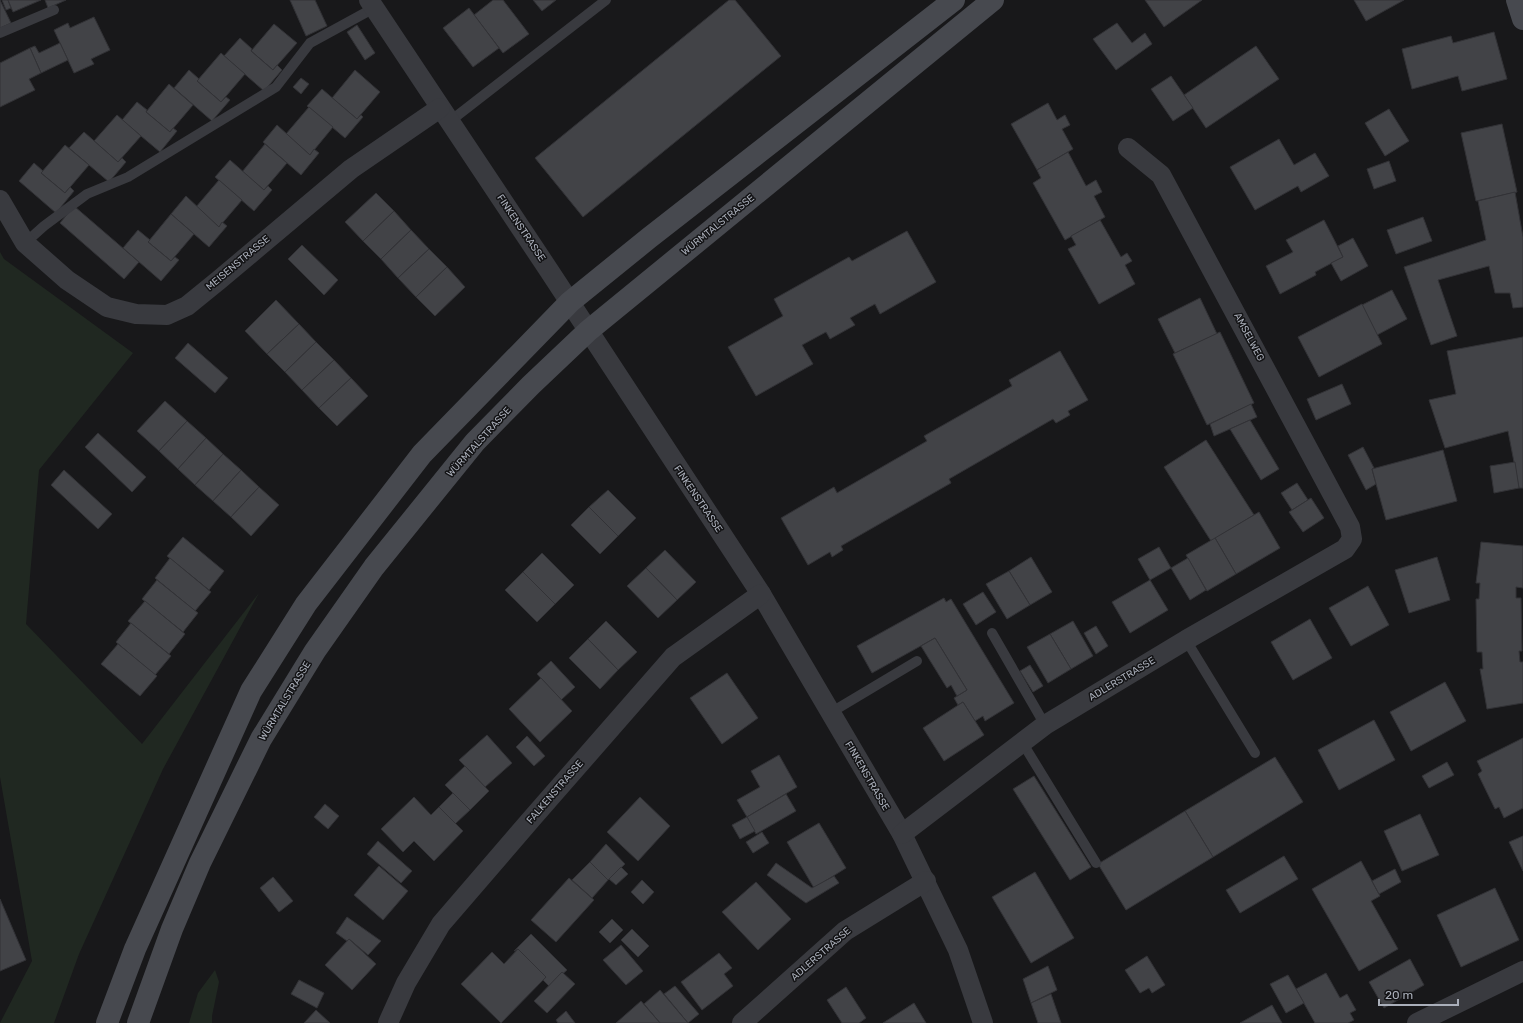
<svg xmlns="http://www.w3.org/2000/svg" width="1523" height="1023" font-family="Rubik,sans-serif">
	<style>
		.green { fill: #202821 }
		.building { fill: #424347; stroke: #323236 }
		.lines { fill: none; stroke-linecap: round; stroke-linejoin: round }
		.lane { stroke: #393a3f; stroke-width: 10 }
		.street { stroke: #393a3f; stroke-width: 20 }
		.secondary { stroke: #47494f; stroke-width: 22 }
		.labels { text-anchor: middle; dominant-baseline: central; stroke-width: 3; stroke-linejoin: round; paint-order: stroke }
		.street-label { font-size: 10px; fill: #aaafba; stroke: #131315 }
	</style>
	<rect width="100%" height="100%" fill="#18181a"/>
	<!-- green -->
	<g class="green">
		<polygon points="0,252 4,259 133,353 39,470 26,624 142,744 259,593 163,769 79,954 54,1023 0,1023 32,961 0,777"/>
		<polygon points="215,970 219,982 212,1016 212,1023 189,1023 198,993"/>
	</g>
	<!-- building -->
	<g class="building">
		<polygon points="0,0 11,23 0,28"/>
		<polygon points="2,0 8,0 11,8 6,10"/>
		<polygon points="8,0 41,0 13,12"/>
		<polygon points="45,0 66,0 48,8"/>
		<polygon points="290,0 315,0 327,26 306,36"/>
		<polygon points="493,0 503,0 529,34 503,53 474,15"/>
		<polygon points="533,0 556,0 542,11"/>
		<polygon points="729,0 735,0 781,56 583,217 535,158"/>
		<polygon points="1145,0 1202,0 1164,27"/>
		<polygon points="1354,0 1404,0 1366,21"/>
		<polygon points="469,8 499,48 473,67 443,28"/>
		<polygon points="94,17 110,50 91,59 94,64 74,73 54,30 68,23 70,28"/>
		<polygon points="1117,23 1132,43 1145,33 1152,44 1116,70 1093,39"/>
		<polygon points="274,24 297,43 273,70 251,51"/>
		<polygon points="357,25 375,53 365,60 347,32"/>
		<polygon points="1494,32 1507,79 1462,91 1458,76 1412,89 1402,49 1451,36 1453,43"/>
		<polygon points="240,38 252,49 251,51 273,70 277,65 282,70 264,91 224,56"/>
		<polygon points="60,43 68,60 41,73 30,48 35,46 39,53"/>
		<polygon points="1256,46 1279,79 1206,128 1184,95"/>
		<polygon points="30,48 41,73 29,79 35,90 0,107 0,63"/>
		<polygon points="221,53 245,74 221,102 197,81"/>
		<polygon points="189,70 199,79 197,81 221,102 226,97 230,100 212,121 174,88"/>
		<polygon points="355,70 380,92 357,119 332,98"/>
		<polygon points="1171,76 1193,108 1173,121 1151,89"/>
		<polygon points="301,78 309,84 301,94 293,87"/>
		<polygon points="169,84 193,105 170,132 146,112"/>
		<polygon points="322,89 357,119 361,115 363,117 345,138 307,106"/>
		<polygon points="137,102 147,110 146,112 170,132 173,128 177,131 160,152 122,120"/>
		<polygon points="1048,103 1057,120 1065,115 1070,125 1062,129 1073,149 1037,170 1011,124"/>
		<polygon points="309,107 333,127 310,155 286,134"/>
		<polygon points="1389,109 1409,141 1385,156 1365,123"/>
		<polygon points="117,115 141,136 118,162 94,141"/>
		<polygon points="1502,124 1517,192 1476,201 1461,133"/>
		<polygon points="277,125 310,155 314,149 319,153 301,175 263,142"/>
		<polygon points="84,132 118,162 122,158 126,162 109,182 69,148"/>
		<polygon points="1279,139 1294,165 1315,153 1329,176 1301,192 1298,186 1255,210 1230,167"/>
		<polygon points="265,144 287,163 264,190 242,172"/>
		<polygon points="65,145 89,165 65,193 41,173"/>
		<polygon points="1068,152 1086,186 1096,180 1102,192 1094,196 1105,217 1065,240 1033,183 1041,178 1037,170"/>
		<polygon points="230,160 264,190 268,186 272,190 254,211 215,177"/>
		<polygon points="1389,161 1396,181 1374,189 1367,169"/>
		<polygon points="34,163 43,171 41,173 65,193 70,187 74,191 56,213 19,181"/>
		<polygon points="219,180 242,200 219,227 196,207"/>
		<polygon points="1515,192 1523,237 1523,307 1513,308 1510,293 1495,293 1489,266 1438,280 1457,336 1431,345 1404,267 1486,240 1478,201"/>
		<polygon points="376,193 394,211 363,241 345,222"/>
		<polygon points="186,196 219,227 222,222 227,226 209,247 171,214"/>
		<polygon points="74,206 139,262 124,279 60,223"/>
		<polygon points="394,211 411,230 381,259 363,241"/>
		<polygon points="171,214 194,234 171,261 148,242"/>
		<polygon points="1423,217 1432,241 1396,254 1387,230"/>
		<polygon points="1100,220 1121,257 1127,253 1132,261 1125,265 1135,284 1099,304 1068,249 1076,245 1071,236"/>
		<polygon points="1324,220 1343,257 1315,272 1316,275 1280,294 1266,266 1293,252 1286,240"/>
		<polygon points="138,230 150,240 148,242 171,261 175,257 179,260 161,281 123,248"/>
		<polygon points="411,230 429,249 398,278 381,259"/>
		<polygon points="907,231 936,282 880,314 875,304 850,318 855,325 830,339 826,332 802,345 813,364 756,396 728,347 783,316 774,299 849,257 852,261"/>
		<polygon points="1353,238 1368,266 1341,281 1331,263 1343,257 1338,246"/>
		<polygon points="302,245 338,280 324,295 288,259"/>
		<polygon points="429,249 447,267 416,297 398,278"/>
		<polygon points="447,267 465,287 435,316 416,297"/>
		<polygon points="1392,290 1407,319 1377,335 1362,305"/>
		<polygon points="1200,298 1217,334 1175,353 1158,319"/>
		<polygon points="276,300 299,324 267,354 245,331"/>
		<polygon points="1362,304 1382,344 1319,377 1298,337"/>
		<polygon points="299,324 316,342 285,372 267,354"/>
		<polygon points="1220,332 1254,403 1207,425 1173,354"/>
		<polygon points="1523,337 1523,488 1519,488 1508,431 1445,448 1429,400 1456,394 1447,351"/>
		<polygon points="316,342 334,360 302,390 285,372"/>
		<polygon points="188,343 228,378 215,393 175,358"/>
		<polygon points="1060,351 1088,400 1068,411 1070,415 1056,423 1053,419 949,479 951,483 841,546 843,550 832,557 830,552 808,565 781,518 834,487 837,493 927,441 924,436 1012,386 1009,380"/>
		<polygon points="334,360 351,378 319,408 302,390"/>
		<polygon points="351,378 368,396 337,426 319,408"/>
		<polygon points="1342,384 1351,404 1316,420 1307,399"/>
		<polygon points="165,401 187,421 159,451 137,431"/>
		<polygon points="1251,404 1257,417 1214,436 1210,424"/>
		<polygon points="1250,420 1279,469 1261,480 1230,429"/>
		<polygon points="187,421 206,438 178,469 159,451"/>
		<polygon points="98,433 146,477 132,492 85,447"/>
		<polygon points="206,438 223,454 195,485 178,469"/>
		<polygon points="1206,440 1254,515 1211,541 1164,467"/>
		<polygon points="1363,447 1374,468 1372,469 1376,484 1366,490 1348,455"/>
		<polygon points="1443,450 1457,501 1386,520 1372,469"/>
		<polygon points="223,454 241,470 213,501 195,485"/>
		<polygon points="1515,462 1519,488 1494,493 1490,466"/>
		<polygon points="64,470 112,514 98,529 51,485"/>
		<polygon points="241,470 259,487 231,517 213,501"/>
		<polygon points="1297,483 1308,500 1292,510 1281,493"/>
		<polygon points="259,487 279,505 251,536 231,517"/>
		<polygon points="608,490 636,518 618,536 589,507"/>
		<polygon points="1311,498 1324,518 1303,532 1289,512"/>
		<polygon points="589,507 618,536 600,554 571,525"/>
		<polygon points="1259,512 1280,548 1236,574 1215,538"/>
		<polygon points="183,537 224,571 209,590 167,556"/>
		<polygon points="1215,538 1236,574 1207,591 1186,555"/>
		<polygon points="1481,542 1523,546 1523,588 1516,587 1516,598 1521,598 1522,651 1519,651 1520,662 1523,662 1523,703 1487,709 1480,669 1483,669 1482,652 1477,652 1476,599 1479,599 1480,583 1476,583"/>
		<polygon points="1159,547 1171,568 1150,580 1138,559"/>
		<polygon points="665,550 696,582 677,600 646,568"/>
		<polygon points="542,553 574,585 555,604 523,572"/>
		<polygon points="1031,557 1052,592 1030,605 1009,571"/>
		<polygon points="1437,557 1450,600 1409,613 1395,570"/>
		<polygon points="170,558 211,592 195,611 155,578"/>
		<polygon points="1188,558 1206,590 1190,600 1171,568"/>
		<polygon points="646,568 677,600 658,618 627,586"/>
		<polygon points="1009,571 1030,605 1007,619 986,584"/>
		<polygon points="523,572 555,604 537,622 505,590"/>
		<polygon points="157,580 198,613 183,632 142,599"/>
		<polygon points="1150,580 1168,610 1130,633 1112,602"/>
		<polygon points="1368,586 1389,625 1351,646 1329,608"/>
		<polygon points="983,592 996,612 976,625 963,604"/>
		<polygon points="944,598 946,602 951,599 1014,703 985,721 983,716 975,721 963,702 958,705 954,698 967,690 935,638 872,673 857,646"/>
		<polygon points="145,601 185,634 169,654 128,621"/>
		<polygon points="1310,619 1332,658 1293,680 1271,642"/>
		<polygon points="606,621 637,652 618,670 588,639"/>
		<polygon points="1073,621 1093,656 1071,669 1050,634"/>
		<polygon points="131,623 171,656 155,675 116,642"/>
		<polygon points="1096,626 1108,646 1096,654 1084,633"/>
		<polygon points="1050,634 1071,669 1048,683 1027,647"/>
		<polygon points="935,638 967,690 957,696 951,685 947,688 921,646"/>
		<polygon points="588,639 618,670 600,689 569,658"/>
		<polygon points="118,644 157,676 140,696 101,664"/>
		<polygon points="551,661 575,687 561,700 537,674"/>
		<polygon points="1030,665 1043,686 1033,692 1020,671"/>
		<polygon points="727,673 758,718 722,744 690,698"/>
		<polygon points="541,678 572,711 540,742 509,709"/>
		<polygon points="1445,682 1466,721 1411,751 1390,712"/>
		<polygon points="963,702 984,735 944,761 923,728"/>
		<polygon points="1374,720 1395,760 1339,790 1318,750"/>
		<polygon points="487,735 512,763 485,787 459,760"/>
		<polygon points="527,736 545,756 534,766 516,747"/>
		<polygon points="1523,738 1523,808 1504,818 1499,807 1495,809 1478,774 1482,771 1477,761"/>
		<polygon points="779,755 797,787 747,817 737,800 760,787 751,771"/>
		<polygon points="1275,757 1303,802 1213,857 1185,811"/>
		<polygon points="1447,762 1454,775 1429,788 1422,776"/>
		<polygon points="465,766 489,791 470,810 445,785"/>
		<polygon points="1034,776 1091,867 1070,880 1013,789"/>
		<polygon points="453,793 470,810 455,824 439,807"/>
		<polygon points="786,794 796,811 756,834 747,817"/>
		<polygon points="414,797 431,815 439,807 463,831 434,861 414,841 403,852 381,829"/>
		<polygon points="640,797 670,826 638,861 607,832"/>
		<polygon points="325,804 339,816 328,829 314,817"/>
		<polygon points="1185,811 1213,857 1126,910 1098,864"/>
		<polygon points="1420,814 1439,855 1402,871 1384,831"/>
		<polygon points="747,817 755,831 740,839 732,825"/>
		<polygon points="819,823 846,868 814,888 787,842"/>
		<polygon points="762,832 769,843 753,853 746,842"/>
		<polygon points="1523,836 1523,871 1509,842"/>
		<polygon points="378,841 412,871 401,883 367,854"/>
		<polygon points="606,844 625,864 608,880 590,862"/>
		<polygon points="1284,856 1298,879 1240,913 1226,890"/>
		<polygon points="1361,861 1380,896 1371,901 1398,949 1359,971 1312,889"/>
		<polygon points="590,862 608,880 592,898 572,880"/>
		<polygon points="776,863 812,888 834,876 839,883 806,903 767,875"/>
		<polygon points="379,866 408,891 383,920 354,895"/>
		<polygon points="621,867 628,874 616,885 609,879"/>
		<polygon points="1395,869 1401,882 1379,894 1372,881"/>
		<polygon points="1035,872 1074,938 1031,963 992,897"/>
		<polygon points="273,877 293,901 279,912 260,888"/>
		<polygon points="569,878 594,900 556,942 531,920"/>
		<polygon points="642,880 654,892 643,904 631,892"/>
		<polygon points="756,882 791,919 758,950 722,912"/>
		<polygon points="1495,888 1519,940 1461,967 1437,915"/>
		<polygon points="0,899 26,960 0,971"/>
		<polygon points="347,917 381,941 368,955 349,939 347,941 336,933"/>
		<polygon points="612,919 623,930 610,943 599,932"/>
		<polygon points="632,929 649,946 638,957 621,940"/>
		<polygon points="531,934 567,970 549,986 543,980 546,977 518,949 514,951"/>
		<polygon points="349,939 376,964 352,990 325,965"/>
		<polygon points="621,945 643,971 626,985 603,960"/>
		<polygon points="518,949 546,977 501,1023 461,984 492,952 504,964"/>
		<polygon points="719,953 732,968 724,974 733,986 702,1010 681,982"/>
		<polygon points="1147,956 1165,985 1152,993 1149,988 1140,993 1125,970"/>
		<polygon points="1410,959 1424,985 1384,1008 1369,982"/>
		<polygon points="1048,966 1057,990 1031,1003 1023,979"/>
		<polygon points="562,972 575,984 547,1013 534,1001"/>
		<polygon points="1326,973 1340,998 1347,994 1356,1010 1350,1013 1354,1020 1348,1023 1315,1023 1296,989"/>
		<polygon points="1288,975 1304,1003 1286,1013 1270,984"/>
		<polygon points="299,980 324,993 317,1008 291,994"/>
		<polygon points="675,986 699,1014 688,1023 664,994"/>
		<polygon points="846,987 866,1018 859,1023 842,1023 827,1000"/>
		<polygon points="660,990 688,1023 660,1023 644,1004"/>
		<polygon points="1051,994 1061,1023 1038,1023 1031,1003"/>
		<polygon points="641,1001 660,1023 616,1023"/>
		<polygon points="914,1003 926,1023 883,1023"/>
		<polygon points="1272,1005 1282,1023 1240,1023"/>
		<polygon points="316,1010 330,1023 304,1023"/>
		<polygon points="566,1011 575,1023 558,1023 556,1020"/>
	</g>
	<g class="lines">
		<!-- lane -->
		<g class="lane">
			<polyline points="0,33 54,10"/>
			<polyline points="449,122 606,0"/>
			<polyline points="25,243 44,226 87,194 128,177 276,87 310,43 374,8"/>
			<polyline points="992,633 1045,725"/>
			<polyline points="1186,640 1255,753"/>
			<polyline points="830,713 917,661"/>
			<polyline points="1022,742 1096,863"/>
		</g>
		<!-- street -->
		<g class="street">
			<polyline points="369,0 550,272 761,594 902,834 958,950 983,1023"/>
			<polyline points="0,200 25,243 67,280 107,307 136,314 167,315 187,306 219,280 351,169 440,108"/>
			<polyline points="902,834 1045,725 1186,640 1345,549 1352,539 1350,527 1161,175 1128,148"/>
			<polyline points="388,1023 406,983 441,924 534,816 673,657 761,594"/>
			<polyline points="742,1023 845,931 926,881"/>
			<polyline points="1417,1023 1523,971"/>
		</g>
		<!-- secondary -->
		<g class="secondary">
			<polyline points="1517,0 1523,19"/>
			<polyline points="107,1023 135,949 251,691 306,604 422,454 570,302 649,238 954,0"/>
			<polyline points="138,1023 172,929 200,863 261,739 315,651 374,567 475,442 531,385 588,331 993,0"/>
		</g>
	</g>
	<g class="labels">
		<!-- street labels -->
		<g class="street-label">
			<text transform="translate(718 225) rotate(-39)">WÜRMTALSTRASSE</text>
			<text transform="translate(521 228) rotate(56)">FINKENSTRASSE</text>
			<text transform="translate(238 263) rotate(-40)">MEISENSTRASSE</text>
			<text transform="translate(1249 337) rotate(62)">AMSELWEG</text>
			<text transform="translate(479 442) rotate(-48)">WÜRMTALSTRASSE</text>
			<text transform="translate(698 499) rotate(56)">FINKENSTRASSE</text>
			<text transform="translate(1122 679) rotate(-31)">ADLERSTRASSE</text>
			<text transform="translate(285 701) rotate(-59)">WÜRMTALSTRASSE</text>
			<text transform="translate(867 776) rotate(60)">FINKENSTRASSE</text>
			<text transform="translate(555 792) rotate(-49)">FALKENSTRASSE</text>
			<text transform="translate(821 954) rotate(-41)">ADLERSTRASSE</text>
		</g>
	</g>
	<!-- scale -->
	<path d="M1379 999v6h79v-6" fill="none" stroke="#aaafba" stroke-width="2"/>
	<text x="1385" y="999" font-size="12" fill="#aaafba" stroke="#131315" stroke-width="3" paint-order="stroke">20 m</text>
</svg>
